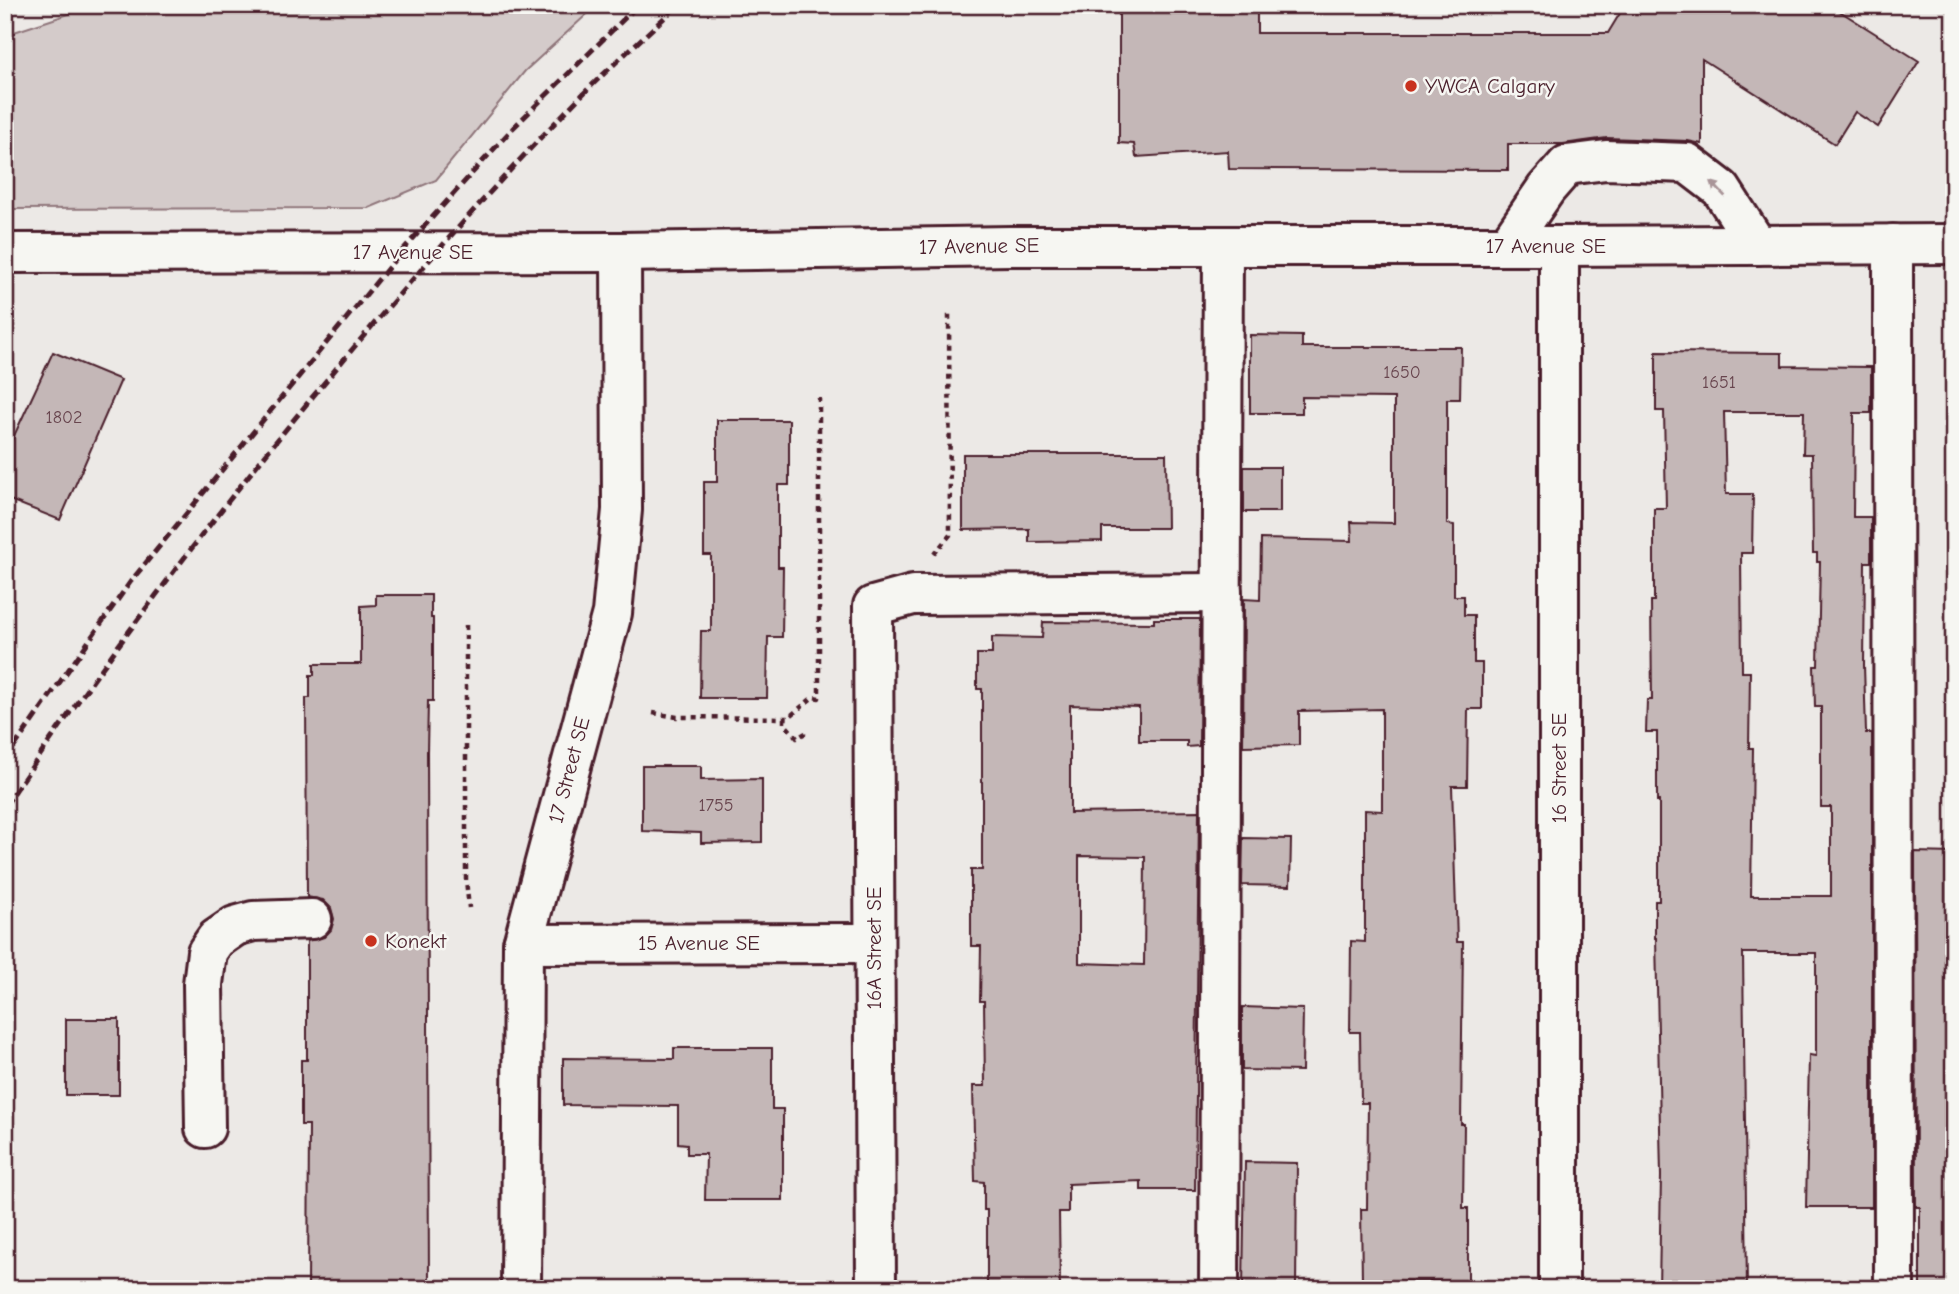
<svg xmlns="http://www.w3.org/2000/svg" width="1959" height="1294" font-family="'Comic Neue',sans-serif">
	<style>
		.green { fill: #d4cbca; stroke: #8f757a; stroke-width: 2 }
		.building { fill: #c4b7b7; stroke: #4a1f2b; stroke-width: 2; fill-rule: evenodd }
		.lines { fill: none; stroke-linecap: round; stroke-linejoin: round }
		.minor-casing { stroke: #4a1f2b; stroke-width: 44 }
		.path { stroke: #4a1f2b; stroke-width: 4.5; stroke-dasharray: 5 5; stroke-linecap: butt }
		.minor { stroke: #f6f6f2; stroke-width: 38 }
		.rail { stroke: #4a1f2b; stroke-width: 5; stroke-dasharray: 10 5; stroke-linecap: butt }
		.oneway { fill: #a99598 }
		.poi-dot { fill: #c8321e; stroke: #f6f6f2; stroke-width: 2.5 }
		.labels { text-anchor: middle; dominant-baseline: central; stroke-width: 5; stroke-linejoin: round; paint-order: stroke }
		.number-label { font-size: 18px; fill: #68454e }
		.poi-label { font-size: 21px; fill: #4a1f2b; stroke: #f6f6f2; text-anchor: start }
		.street-label { font-size: 21px; fill: #4a1f2b; stroke: #f6f6f2 }
	</style>
	<rect width="100%" height="100%" fill="#ece9e6"/>
	<filter id="ink" filterUnits="userSpaceOnUse"><feTurbulence type="fractalNoise" baseFrequency=".0143" numOctaves="2"/><feDisplacementMap in="SourceGraphic" scale="14" xChannelSelector="R" yChannelSelector="G"/><feConvolveMatrix kernelMatrix="1 2 1 2 8 2 1 2 1" color-interpolation-filters="sRGB"/></filter>
	<g filter="url(#ink)">
		<!-- green -->
		<polygon class="green" points="96,5 597,5 525,71 436,180 369,208 5,209 5,35"/>
		<!-- building -->
		<g class="building">
			<polygon points="1119,5 1257,5 1257,33 1608,33 1625,5 1830,5 1919,61 1878,127 1855,112 1835,144 1702,59 1702,144 1688,141 1607,138 1563,144 1508,144 1508,170 1229,169 1228,151 1136,157 1134,144 1119,143"/>
			<polygon points="1250,335 1302,336 1302,347 1461,347 1460,399 1447,399 1447,524 1454,525 1454,596 1464,596 1464,615 1474,615 1474,663 1482,663 1482,709 1468,709 1467,786 1452,786 1457,942 1463,942 1461,1124 1464,1124 1463,1208 1468,1208 1468,1281 1362,1281 1361,1209 1367,1209 1368,1103 1361,1103 1360,1032 1350,1032 1351,941 1365,942 1365,810 1382,811 1382,709 1299,711 1299,745 1243,746 1244,599 1260,600 1261,539 1352,541 1351,522 1394,523 1394,398 1302,397 1302,413 1250,413"/>
			<polygon points="53,352 121,380 60,520 5,498 5,455"/>
			<path d="M1656,352L1782,353V366L1871,367V413H1854L1853,517H1871V562H1865L1864,665L1866,733H1872V1207H1806L1809,1055L1816,1056V953H1743L1747,1289H1659L1661,1176L1656,938H1655V901H1659V801H1657V732H1646L1647,700H1652L1651,601H1654V508H1666L1664,411H1656ZM1724,412H1804L1803,454H1812L1813,553H1817V562H1820L1818,666H1814L1815,707H1821V807H1831V896H1751L1753,748H1749L1750,672H1742L1741,553H1752L1753,494H1726Z"/>
			<polygon points="717,420 789,420 789,485 778,485 778,567 783,567 782,637 768,637 767,698 700,698 701,631 711,631 711,555 704,555 704,482 717,482"/>
			<polygon points="963,454 1166,454 1167,528 1102,528 1102,541 1029,542 1029,529 963,530"/>
			<rect x="1244" y="467" width="36" height="45"/>
			<polygon points="376,595 431,595 431,618 433,618 433,701 428,701 427,752 429,1285 423,1285 424,1289 308,1289 309,1125 301,1125 301,1060 307,1060 307,941 324,937 331,930 334,919 331,908 323,900 307,897 306,698 310,698 310,675 314,675 314,664 361,664 361,606 376,605"/>
			<path d="M1154,619H1200L1199,746L1187,747V741H1139V707L1070,705V813L1199,811L1195,1190H1141V1181L1068,1184V1212H1059L1060,1289H987V1210H984V1182L975,1181L973,1086H985L984,1001H980L981,946H971V870H982V689H977V654H992V637L1042,638L1043,622L1154,623ZM1079,856L1145,857L1144,965L1079,963Z"/>
			<polygon points="642,766 701,766 701,780 762,779 762,842 701,843 701,833 642,831"/>
			<polygon points="1243,838 1291,839 1290,886 1242,885"/>
			<polygon points="1915,852 1954,853 1954,1289 1920,1289 1920,1207 1916,1207"/>
			<polygon points="1242,1007 1303,1009 1302,1071 1242,1070"/>
			<rect x="66" y="1019" width="53" height="76"/>
			<polygon points="674,1048 772,1048 772,1109 783,1109 783,1200 705,1200 706,1154 687,1154 687,1144 678,1143 678,1106 563,1105 563,1058 674,1059"/>
			<polygon points="1245,1162 1297,1163 1296,1289 1243,1289"/>
		</g>
		<g class="lines">
			<defs>
				<g id="minor">
					<polyline points="1893,244 1894,1289"/>
					<polyline points="1507,246 1546,189 1567,165 1606,160 1687,163 1721,189 1757,245"/>
					<polyline points="5,253 621,252 1010,246 1559,246 1954,244"/>
					<polyline points="523,944 874,943"/>
					<polyline points="205,1128 203,984 207,952 216,939 235,926 253,921 312,919"/>
					<polyline points="521,1289 523,944 612,613 622,510 621,252"/>
					<polyline points="876,1289 873,606 913,595 1222,593"/>
					<polyline points="1219,1289 1223,246"/>
					<polyline points="1559,1289 1559,246"/>
				</g>
			</defs>
			<!-- minor casing -->
			<use href="#minor" class="minor-casing"/>
			<!-- path -->
			<g class="path">
				<polyline points="934,554 950,535 949,312"/>
				<polyline points="466,625 466,880 469,908"/>
				<polyline points="653,713 677,717 788,718 813,697 819,698 819,398"/>
				<polyline points="784,718 784,723 797,738 809,731"/>
			</g>
			<!-- minor -->
			<use href="#minor" class="minor"/>
			<!-- rail -->
			<g class="rail">
				<polyline points="5,760 131,581 401,252 512,129 638,5"/>
				<path d="M5,806C122,634 249,469 385,311C451,235 518,159 589,88C618,60 648,33 678,5"/>
			</g>
		</g>
		<!-- one-way arrows -->
		<defs><path id="oneway-solid" d="M-6-.8H1V-3.2L6.5 0L1 3.2V.8H-6Z" transform="scale(1.75)"/></defs>
		<use class="oneway" href="#oneway-solid" transform="translate(1718 189) rotate(-134)"/>
	</g>
	<!-- markers -->
	<g class="poi-dot">
		<circle cx="1411" cy="86" r="7"/>
		<circle cx="371" cy="941" r="7"/>
	</g>
	<g class="labels">
		<!-- number labels -->
		<g class="number-label">
			<text x="1402" y="372">1650</text>
			<text x="1719" y="382">1651</text>
			<text x="64" y="417">1802</text>
			<text x="716" y="805">1755</text>
		</g>
		<!-- poi labels -->
		<g class="poi-label">
			<text x="1425" y="86">YWCA Calgary</text>
			<text x="385" y="941">Konekt</text>
		</g>
		<!-- street labels -->
		<g class="street-label">
			<text transform="translate(979 246) rotate(-1)">17 Avenue SE</text>
			<text x="1546" y="246">17 Avenue SE</text>
			<text x="413" y="252">17 Avenue SE</text>
			<text transform="translate(1559 768) rotate(-90)">16 Street SE</text>
			<text transform="translate(569 770) rotate(-75)">17 Street SE</text>
			<text x="699" y="943">15 Avenue SE</text>
			<text transform="translate(874 948) rotate(-90)">16A Street SE</text>
		</g>
	</g>
	<!-- margin -->
	<rect width="1959" height="1294" fill="none" stroke="#f6f6f2" stroke-width="28"/>
	<rect x="14" y="14" width="1931" height="1266" fill="none" stroke="#4a1f2b" stroke-width="2.5" filter="url(#ink)"/>
</svg>
